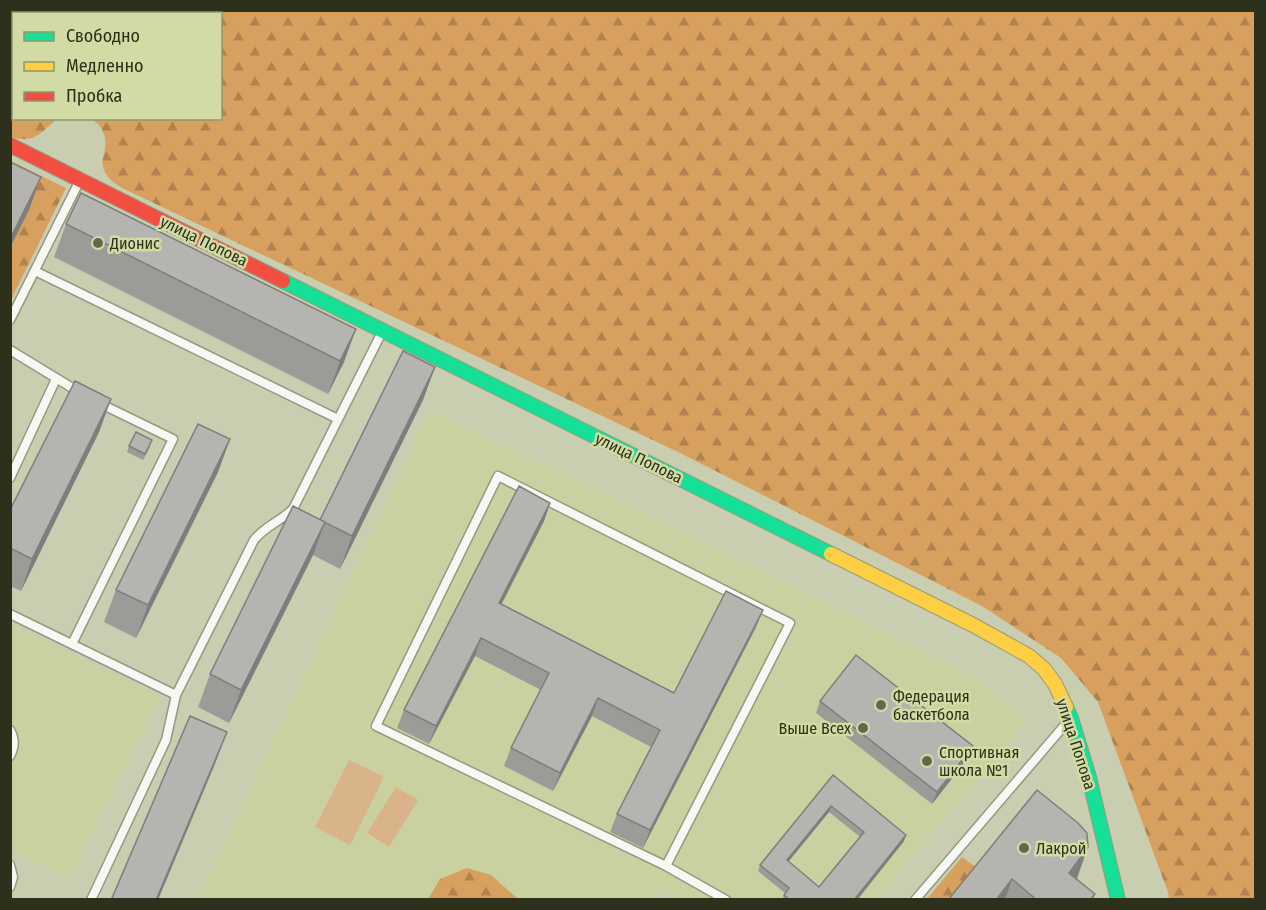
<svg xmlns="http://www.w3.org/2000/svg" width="1266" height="910" font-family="'Fira Sans Condensed',sans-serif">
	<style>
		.built { fill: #cad1a1 }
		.forest { fill: url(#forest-firs) }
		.pitch { fill: #d9b389 }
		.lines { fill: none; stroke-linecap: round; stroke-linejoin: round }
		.lane-casing { stroke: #969981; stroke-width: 11 }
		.fast-casing { stroke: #969981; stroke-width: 16 }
		.slow-casing { stroke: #969981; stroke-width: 16 }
		.jam-casing { stroke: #969981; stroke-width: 16 }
		.lane { stroke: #f7f8f3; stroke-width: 8 }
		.fast { stroke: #16e098; stroke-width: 14 }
		.slow { stroke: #ffcf43; stroke-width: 14 }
		.jam { stroke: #f24e42; stroke-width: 14 }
		.wall { fill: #9c9b98; fill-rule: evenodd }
		.shaded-wall { fill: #7f7e7c }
		.building { fill: #b5b4b1; stroke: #7f7e7c; stroke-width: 1.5; fill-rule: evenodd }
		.poi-dot { fill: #64674e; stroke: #d2dba3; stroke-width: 2 }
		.labels { text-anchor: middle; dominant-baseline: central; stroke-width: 5; stroke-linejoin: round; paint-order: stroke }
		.street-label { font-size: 16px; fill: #2d301a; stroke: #d2dba3 }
		.poi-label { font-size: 16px; fill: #2d301a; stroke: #d2dba3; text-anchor: start }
	</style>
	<defs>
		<pattern id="forest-firs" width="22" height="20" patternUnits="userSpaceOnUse" patternTransform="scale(1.5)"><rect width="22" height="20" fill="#d8a05f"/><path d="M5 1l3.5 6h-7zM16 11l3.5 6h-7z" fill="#b0834e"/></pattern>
	</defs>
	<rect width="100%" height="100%" fill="#caceb0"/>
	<!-- built -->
	<g class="built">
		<polygon points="430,410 654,517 979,679 1028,721 877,899 679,899 664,888 654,900 197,900"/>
		<polygon points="10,625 160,697 70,878 11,850"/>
	</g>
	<!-- forest -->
	<g class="forest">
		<path d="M11,11H1255V899H1169L1168,892L1098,702L1061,658L982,606L678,452L122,188C114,183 105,177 103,167C101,160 105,154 105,147C107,135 101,124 91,119L220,118V14H14V118L57,119C40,133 35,144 11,137Z"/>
		<polygon points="11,161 66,188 11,300"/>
		<polygon points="962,857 980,870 956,899 926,900"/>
		<polygon points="467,868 491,875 518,899 428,899 440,879"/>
	</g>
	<!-- pitch -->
	<g class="pitch">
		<polygon points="349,760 384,777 350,845 315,827"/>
		<polygon points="396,787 418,800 389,847 367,833"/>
	</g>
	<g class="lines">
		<defs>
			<g id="lane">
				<polyline points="35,271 338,419"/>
				<polyline points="10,320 80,180"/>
				<polyline points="10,350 79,392"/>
				<polyline points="10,478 56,379"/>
				<polyline points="10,614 176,695"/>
				<polyline points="72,644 173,439 99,403"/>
				<path d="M10,730C15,739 15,746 10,756"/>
				<polyline points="10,865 13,877 10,887"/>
				<polyline points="666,866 790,623 498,476 376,726 666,866 726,900"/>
				<path d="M91,900L166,740L176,695L254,540C266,525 280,522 293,509L382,332"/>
				<polyline points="915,900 1069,720"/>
			</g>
			<g id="fast">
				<polyline points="283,281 831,554"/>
				<polyline points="1066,707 1071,718 1089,777 1118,900"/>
			</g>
			<polyline id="slow" points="831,554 975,626 1029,656 1044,669 1055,684 1066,707"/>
			<polyline id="jam" points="10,145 283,281"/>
		</defs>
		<!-- lane casing -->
		<use href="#lane" class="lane-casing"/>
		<!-- fast casing -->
		<use href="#fast" class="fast-casing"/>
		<!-- slow casing -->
		<use href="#slow" class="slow-casing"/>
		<!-- jam casing -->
		<use href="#jam" class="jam-casing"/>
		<!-- lane -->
		<use href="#lane" class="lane"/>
		<!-- fast -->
		<use href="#fast" class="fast"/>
		<!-- slow -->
		<use href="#slow" class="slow"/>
		<!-- jam -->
		<use href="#jam" class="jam"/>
	</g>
	<!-- wall -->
	<g class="wall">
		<polygon points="66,224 344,362 328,394 54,257"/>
		<polygon points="435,367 423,400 340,569 313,555 229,723 198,707 210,674 320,520"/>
		<polygon points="111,399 99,432 21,591 10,586 10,510"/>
		<polygon points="230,439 218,472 136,638 104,622 116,590"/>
		<polygon points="129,446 150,447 143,460 127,452"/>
		<polygon points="550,503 544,521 501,604 674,693 756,627 643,848 610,832 617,814 651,747 592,716 553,791 504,766 511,748 541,690 475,656 429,744 397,728 404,710"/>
		<polygon points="820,701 968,758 932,804 816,713"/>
		<path d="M833,775L904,841L857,900H782L785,893L758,871L760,865ZM829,812L860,837L819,887L788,862Z"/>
		<polygon points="1088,847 1077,879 1095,894 1093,900 948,900"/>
	</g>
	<!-- shaded-wall -->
	<g class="shaded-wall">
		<polygon points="41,177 29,210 10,248 10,239"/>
		<polygon points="356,329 344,362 328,394 340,361"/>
		<polygon points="435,367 423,400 340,569 352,536"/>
		<polygon points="111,399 99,432 21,591 32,559"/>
		<polygon points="230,439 218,472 136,638 148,605"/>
		<polygon points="550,503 544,521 493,621 499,603"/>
		<polygon points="325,522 313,555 229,723 241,690"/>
		<polygon points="763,610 756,627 643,848 650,830"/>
		<polygon points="481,638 475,656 429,744 436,726"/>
		<polygon points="598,698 592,716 553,791 560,773"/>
		<polygon points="227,732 215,764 158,900 156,900"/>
		<polygon points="973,746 968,758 932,804 937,792"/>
		<polygon points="831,806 829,812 784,867 787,860"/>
		<polygon points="906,835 904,841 857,900 854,900"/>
		<polygon points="1088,847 1076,880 1069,873"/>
		<polygon points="1012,879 1005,900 996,900"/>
	</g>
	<!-- building -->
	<g class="building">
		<polygon points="10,162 41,177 10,239"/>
		<polygon points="81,193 356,329 340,361 66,224"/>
		<polygon points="403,351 435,367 352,536 320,520"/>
		<polygon points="75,381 111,399 32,559 10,548 10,510"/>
		<polygon points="198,424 230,439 148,605 116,590"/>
		<polygon points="136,432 152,440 145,454 129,446"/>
		<polygon points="519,486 550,503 499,603 674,693 726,591 763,610 650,830 617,814 660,730 598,698 560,773 511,748 549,673 481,638 436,726 404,710"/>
		<polygon points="293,506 325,522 241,690 210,674"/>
		<polygon points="856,655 973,746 937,792 820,701"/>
		<polygon points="190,716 227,732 156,900 116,900 112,898"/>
		<path d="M833,775L906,835L854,900H790L784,895L789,888L760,865ZM831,806L864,832L819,887L787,860Z"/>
		<polygon points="1037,790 1078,823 1087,833 1088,847 1069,873 1095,894 1090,900 1037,900 1012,879 996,900 948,900"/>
	</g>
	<!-- markers -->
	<g class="poi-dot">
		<circle cx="98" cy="243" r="6"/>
		<circle cx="881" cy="705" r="6"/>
		<circle cx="863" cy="728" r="6"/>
		<circle cx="927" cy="761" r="6"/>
		<circle cx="1024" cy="848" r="6"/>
	</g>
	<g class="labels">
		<!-- street labels -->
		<g class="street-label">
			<text transform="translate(204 241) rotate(26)">улица Попова</text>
			<text transform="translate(639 458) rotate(26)">улица Попова</text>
			<text transform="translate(1076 744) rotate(72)">улица Попова</text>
		</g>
		<!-- poi labels -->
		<g class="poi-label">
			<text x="110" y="243">Дионис</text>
			<text x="893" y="696">Федерация<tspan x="893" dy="18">баскетбола</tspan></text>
			<text x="851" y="728" text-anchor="end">Выше Всех</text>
			<text x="939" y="752">Спортивная<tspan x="939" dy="18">школа №1</tspan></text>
			<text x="1036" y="848">Лакрой</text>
		</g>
	</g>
	<!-- border -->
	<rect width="1266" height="910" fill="none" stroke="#2d301a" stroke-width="24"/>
	<!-- legend -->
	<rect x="12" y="12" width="210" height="108" fill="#d2dba3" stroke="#90976c" stroke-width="1.5"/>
	<rect x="24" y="32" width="30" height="9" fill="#16e098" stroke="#90976c" stroke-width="1.5"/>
	<text x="66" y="42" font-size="18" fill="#2d301a">Свободно</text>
	<rect x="24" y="62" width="30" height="9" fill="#ffcf43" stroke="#90976c" stroke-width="1.5"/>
	<text x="66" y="72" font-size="18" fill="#2d301a">Медленно</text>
	<rect x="24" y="92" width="30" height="9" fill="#f24e42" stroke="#90976c" stroke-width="1.5"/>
	<text x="66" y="102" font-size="18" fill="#2d301a">Пробка</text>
</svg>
